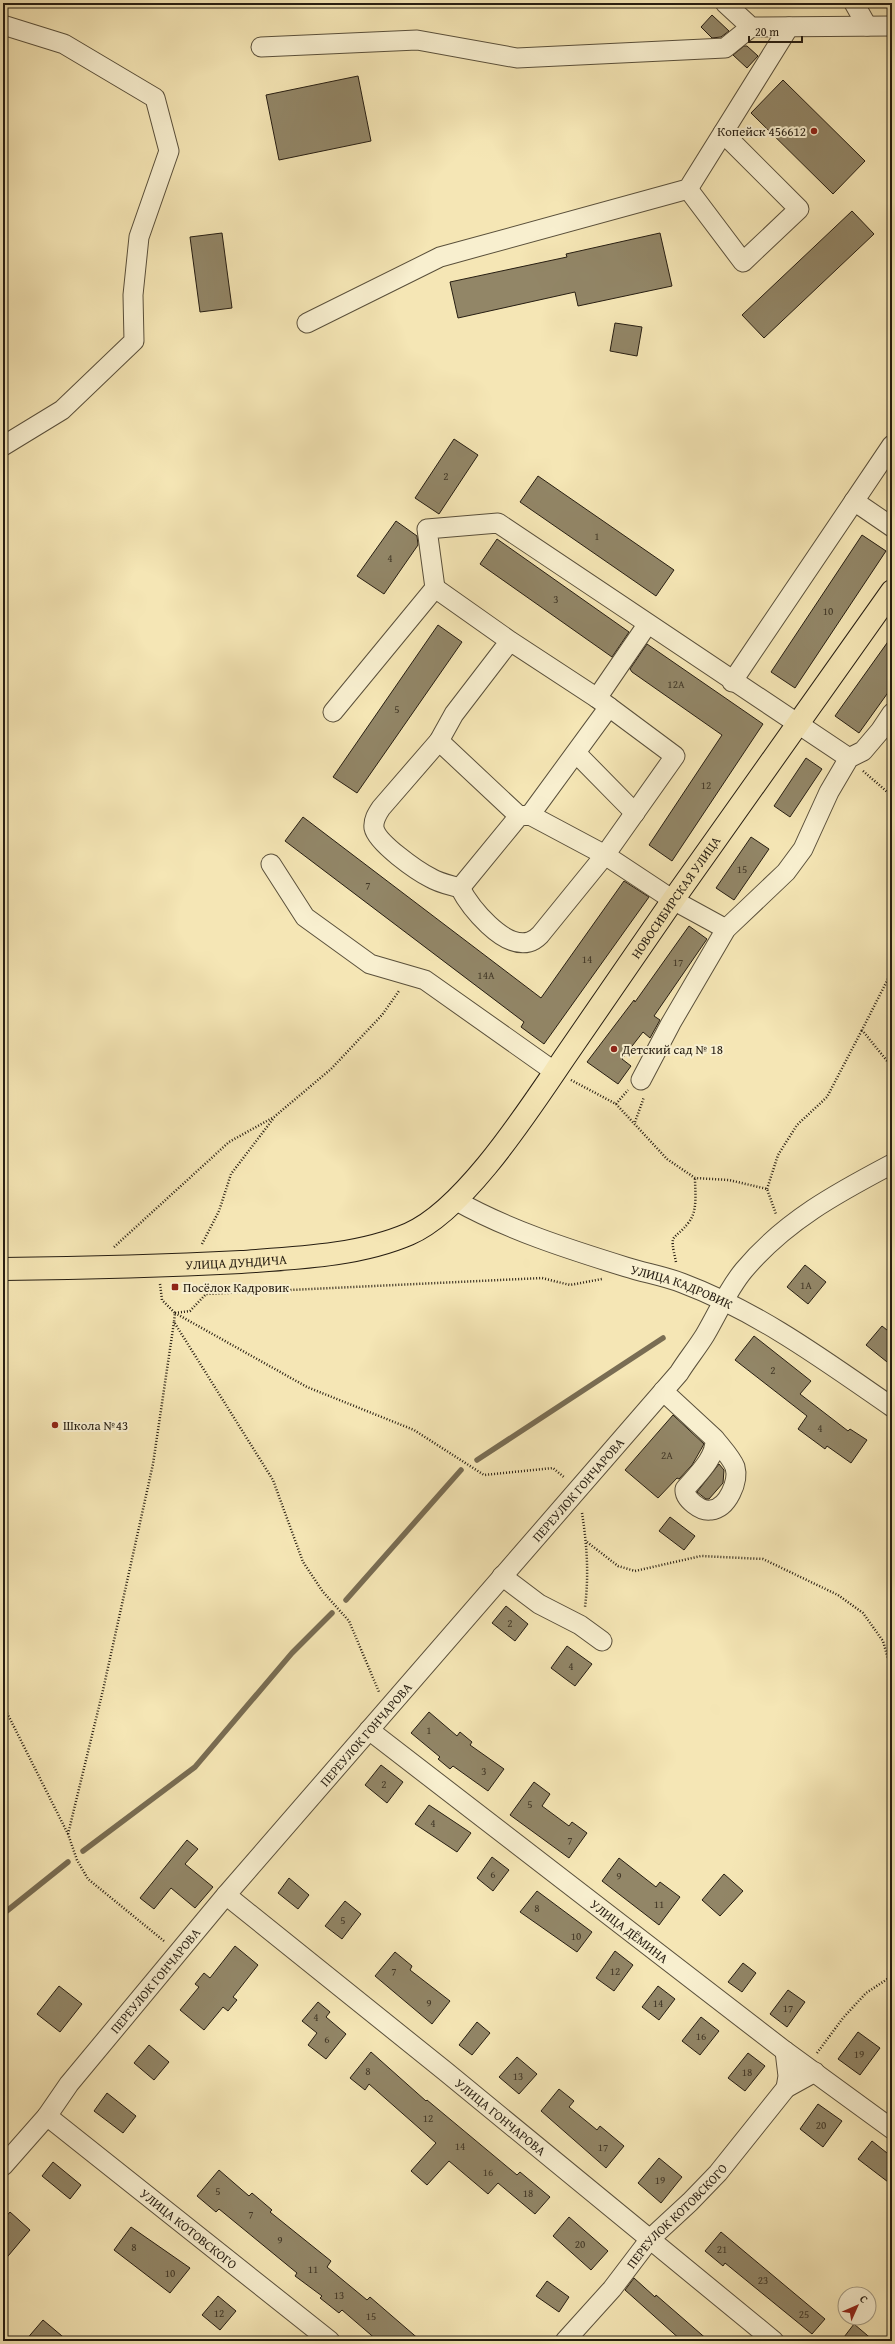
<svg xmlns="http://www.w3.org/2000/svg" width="895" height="2344" font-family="'Gentium Book Plus',serif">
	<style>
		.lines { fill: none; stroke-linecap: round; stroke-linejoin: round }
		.stream { stroke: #796d53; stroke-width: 5.5 }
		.building { fill: #928667; stroke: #271e12 }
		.minor-casing { stroke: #5a503b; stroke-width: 21 }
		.major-casing { stroke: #271e12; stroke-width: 24 }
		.path { stroke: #271e12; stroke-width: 2.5; stroke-dasharray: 1 2; stroke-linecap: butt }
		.minor { stroke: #f8efcf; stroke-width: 19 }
		.major { stroke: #f5e6b5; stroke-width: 22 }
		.poi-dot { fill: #8f2418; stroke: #f8efcf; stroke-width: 1.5 }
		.labels { text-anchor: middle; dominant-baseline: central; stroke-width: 4; stroke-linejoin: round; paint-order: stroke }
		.number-label { font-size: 11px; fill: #423827 }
		.poi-label { font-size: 13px; fill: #271e12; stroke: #f8efcf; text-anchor: start }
		.street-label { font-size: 13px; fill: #271e12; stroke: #f8efcf }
	</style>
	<rect width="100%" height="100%" fill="#f5e6b5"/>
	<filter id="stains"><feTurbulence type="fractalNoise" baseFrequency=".005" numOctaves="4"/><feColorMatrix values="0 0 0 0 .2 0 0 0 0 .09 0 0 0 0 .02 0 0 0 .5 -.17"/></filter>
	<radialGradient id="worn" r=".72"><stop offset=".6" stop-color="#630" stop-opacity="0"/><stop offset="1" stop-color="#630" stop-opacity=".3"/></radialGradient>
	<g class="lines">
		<!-- stream -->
		<g class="stream">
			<polyline points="477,1460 663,1338"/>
			<polyline points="346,1600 461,1470"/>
			<polyline points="83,1851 195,1767 292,1653 332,1613"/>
			<polyline points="3,1914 68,1862"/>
		</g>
	</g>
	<!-- building -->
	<g class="building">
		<polygon points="712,15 729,31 721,37 712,38 701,27"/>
		<polygon points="744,46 747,46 758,56 747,68 733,55"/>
		<polygon points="358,76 371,141 279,160 266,95"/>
		<polygon points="783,80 865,161 833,194 751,113"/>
		<polygon points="852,211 874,234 764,338 742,315"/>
		<polygon points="222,233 232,308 200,312 190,237"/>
		<polygon points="660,233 672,286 578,306 575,292 458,318 450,282 567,257 566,254"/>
		<polygon points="615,323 642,327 637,356 610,351"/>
		<polygon points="454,439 478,455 439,514 415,498"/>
		<polygon points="538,476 674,570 656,596 520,502"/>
		<polygon points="396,521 417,536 418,545 384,594 357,576"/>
		<polygon points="862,535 886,551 795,688 771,672"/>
		<polygon points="497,539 629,632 612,657 480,564"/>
		<polygon points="438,625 462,642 357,793 333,777"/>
		<polygon points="892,636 892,687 859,733 835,716"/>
		<polygon points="647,644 763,724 672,861 649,845 722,735 632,672 630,669"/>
		<polygon points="806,758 822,769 790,817 774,806"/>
		<polygon points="303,817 541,998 624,881 649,897 544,1044 521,1027 524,1022 285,841"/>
		<polygon points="751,837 769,849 734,900 716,888"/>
		<polygon points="689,926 707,939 654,1016 660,1020 650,1038 643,1032 622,1059 631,1066 618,1084 587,1062 634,1000 635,1002"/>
		<polygon points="805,1265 826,1282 808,1304 787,1287"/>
		<polygon points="882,1326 892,1334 892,1366 866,1345"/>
		<polygon points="754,1336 811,1381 800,1394 848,1431 850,1429 867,1440 851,1463 827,1446 825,1449 798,1429 807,1416 735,1360"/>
		<polygon points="673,1415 704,1444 692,1465 679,1479 677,1478 658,1498 625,1470"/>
		<polygon points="719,1464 724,1470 723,1483 709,1499 706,1499 697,1492"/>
		<polygon points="670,1517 695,1536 684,1550 659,1531"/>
		<polygon points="506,1606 528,1624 515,1641 492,1623"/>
		<polygon points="567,1646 592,1664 575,1686 551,1668"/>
		<polygon points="429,1712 457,1736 460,1732 472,1742 470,1745 504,1769 488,1791 453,1766 450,1769 438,1759 440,1757 411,1733"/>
		<polygon points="381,1765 403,1782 387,1803 365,1785"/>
		<polygon points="534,1782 550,1794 542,1806 569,1826 572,1822 587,1833 569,1858 510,1815"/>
		<polygon points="429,1805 471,1833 457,1852 415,1824"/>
		<polygon points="187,1840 198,1849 185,1864 213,1887 195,1908 171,1888 154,1909 140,1898"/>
		<polygon points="492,1857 509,1870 493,1891 477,1878"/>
		<polygon points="619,1858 656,1887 660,1882 680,1897 659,1925 602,1881"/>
		<polygon points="724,1874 743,1891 720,1916 702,1900"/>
		<polygon points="289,1878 309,1895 298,1909 278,1893"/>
		<polygon points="537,1891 592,1932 577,1952 520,1912"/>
		<polygon points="345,1901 361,1914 342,1939 325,1926"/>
		<polygon points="235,1946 258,1965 233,1997 237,2000 228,2011 223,2007 204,2030 180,2010 199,1987 195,1984 204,1973 210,1978"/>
		<polygon points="615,1951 633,1965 614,1991 596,1978"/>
		<polygon points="395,1952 412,1966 410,1970 450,2001 432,2024 375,1976"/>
		<polygon points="743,1963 756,1973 742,1992 728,1982"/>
		<polygon points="59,1986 82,2004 60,2032 37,2014"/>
		<polygon points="658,1986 675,1999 659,2020 642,2007"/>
		<polygon points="788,1990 805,2002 787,2027 770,2014"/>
		<polygon points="318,2002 330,2012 326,2017 346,2034 326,2059 308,2045 317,2033 302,2021"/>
		<polygon points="701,2017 719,2031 700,2055 682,2041"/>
		<polygon points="477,2022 490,2033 472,2055 459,2045"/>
		<polygon points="858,2032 880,2048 860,2075 838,2059"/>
		<polygon points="149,2045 169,2062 154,2080 134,2063"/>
		<polygon points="371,2052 426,2101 427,2100 517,2175 520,2172 550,2197 535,2214 498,2183 488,2194 449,2161 427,2185 411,2171 436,2143 369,2084 365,2090 350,2078"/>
		<polygon points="748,2053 765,2066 745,2091 728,2078"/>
		<polygon points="517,2057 537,2074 519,2094 499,2077"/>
		<polygon points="559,2089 574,2101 569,2107 597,2130 600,2126 624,2146 606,2168 541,2111"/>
		<polygon points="107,2093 136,2116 123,2133 94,2111"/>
		<polygon points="818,2104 842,2121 823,2147 800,2129"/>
		<polygon points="872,2141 892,2157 892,2185 858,2159"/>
		<polygon points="659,2158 682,2177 661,2203 638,2183"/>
		<polygon points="53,2162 81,2185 70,2199 42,2176"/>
		<polygon points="219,2170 249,2196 252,2193 272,2210 270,2212 331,2261 327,2267 367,2300 370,2297 421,2341 378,2341 342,2310 339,2313 320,2298 322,2296 295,2276 297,2273 219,2209 216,2212 197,2196"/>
		<polygon points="10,2212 30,2230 3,2262 3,2220"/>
		<polygon points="569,2217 608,2251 591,2270 553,2236"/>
		<polygon points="131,2227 190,2268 170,2293 114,2250"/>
		<polygon points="721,2232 825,2319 812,2334 725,2263 723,2266 705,2251"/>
		<polygon points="634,2278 655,2297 656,2295 709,2341 682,2341 625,2290"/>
		<polygon points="547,2281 569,2297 559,2312 536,2296"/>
		<polygon points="218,2296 236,2311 220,2330 202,2315"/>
		<polygon points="43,2320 68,2341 25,2341"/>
		<polygon points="854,2324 874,2341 841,2341"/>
	</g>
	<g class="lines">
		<defs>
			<g id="minor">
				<polyline points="725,3 751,27 892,26"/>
				<polyline points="854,3 867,26"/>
				<polyline points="3,25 64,44 155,98 169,151 139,237 133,295 134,341 62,410 3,446"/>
				<polyline points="261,47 417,40 517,58 725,48 751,27"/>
				<polyline points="688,189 743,262 799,209 723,133"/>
				<polyline points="307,323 440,257 688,189 789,27"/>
				<polyline points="854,501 892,527"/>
				<path d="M435,588L510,641L597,698L675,756L605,855L540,935C537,938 533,941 529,942C503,949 470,907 460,888C450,885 439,883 431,878C417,871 377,843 374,828C373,820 377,814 381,808L439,741L454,714L510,641"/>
				<polyline points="732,682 892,445"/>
				<polyline points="597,698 647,625"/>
				<polyline points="333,712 435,588 427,529 498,523 849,758"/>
				<polyline points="439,741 519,816"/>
				<polyline points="576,753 635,813"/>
				<polyline points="530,815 609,707"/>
				<polyline points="271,864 305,917 370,964 425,980 555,1072"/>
				<polyline points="460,888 519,816 530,815 605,855 673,900 726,929"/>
				<polyline points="641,1080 671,1023 726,929 786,872 803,849 829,792 849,758 863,751 880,731 892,713"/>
				<path id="s1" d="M455,1200C508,1230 568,1249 626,1267C645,1273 664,1276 682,1283C759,1312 824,1360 892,1407"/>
				<path d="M663,1391L715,1439C716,1458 697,1475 685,1489C684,1499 701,1512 711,1510C728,1508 739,1481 735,1467C731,1457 721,1447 715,1439"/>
				<polyline points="502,1576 539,1604 580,1625 602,1641"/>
				<path id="s2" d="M369,1730L785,2051L892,2129"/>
				<path id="s3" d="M226,1895L445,2071L774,2341"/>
				<polyline points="785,2051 788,2076 786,2088 815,2072"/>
				<path id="s4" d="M47,2116L330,2341"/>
				<path id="s5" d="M3,2166L47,2116L69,2084L226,1895L679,1373C687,1360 697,1348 705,1335C718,1313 728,1289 744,1270C785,1221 837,1193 892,1164"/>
				<path id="s6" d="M565,2341L612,2289L650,2239L690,2202L718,2173L786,2088"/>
			</g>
			<g id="major">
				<path id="s7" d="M3,1269C83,1268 162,1266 241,1262C296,1258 358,1256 409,1234C467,1209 533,1103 569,1051C603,1001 638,951 673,900C745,797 818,694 892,591"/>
			</g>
		</defs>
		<!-- minor casing -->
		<use href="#minor" class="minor-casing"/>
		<!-- major casing -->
		<use href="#major" class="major-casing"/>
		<!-- path -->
		<g class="path">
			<polyline points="863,771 892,796"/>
			<polyline points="892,971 862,1030 892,1067"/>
			<polyline points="571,1080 616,1104 667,1159 695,1178 729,1180 767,1189 776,1214"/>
			<polyline points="616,1104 628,1090"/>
			<polyline points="635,1122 644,1097"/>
			<polyline points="767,1189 778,1155 797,1125 827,1097 862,1030"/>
			<polyline points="202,1244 219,1211 231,1174 273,1119"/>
			<polyline points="114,1247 229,1142 274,1117 331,1069 382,1015 399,991"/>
			<path d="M676,1262C669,1230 673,1243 689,1222C698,1210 695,1192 695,1178"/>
			<polyline points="160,1284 162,1300 175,1313 174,1322 273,1480 303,1562 323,1592 349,1621 379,1692"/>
			<polyline points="175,1313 307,1387 414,1430 484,1475 553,1468 565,1478"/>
			<polyline points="175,1313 190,1311 206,1294 542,1278 570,1285 602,1279"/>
			<path d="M582,1513C587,1545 589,1575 585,1607"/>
			<polyline points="587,1542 618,1566 635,1571 701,1556 763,1559 838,1595 863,1613 883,1641 892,1673"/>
			<polyline points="3,1705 68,1834 77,1860 88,1879 164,1941"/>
			<polyline points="68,1834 103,1690 153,1464 174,1322"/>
			<polyline points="817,2053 843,2018 866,1993 892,1976"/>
		</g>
		<!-- minor -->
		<use href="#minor" class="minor"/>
		<!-- major -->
		<use href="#major" class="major"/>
	</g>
	<!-- markers -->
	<g class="poi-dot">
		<circle cx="814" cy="131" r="4"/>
		<circle cx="614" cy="1049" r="4"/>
		<rect x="171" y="1283" width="8" height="8" rx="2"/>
		<circle cx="55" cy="1425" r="4"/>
	</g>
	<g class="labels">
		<!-- number labels -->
		<g class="number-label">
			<text x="446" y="476">2</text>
			<text x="597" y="536">1</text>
			<text x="390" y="558">4</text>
			<text x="556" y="599">3</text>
			<text x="828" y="611">10</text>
			<text x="676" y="684">12А</text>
			<text x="397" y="709">5</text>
			<text x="706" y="785">12</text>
			<text x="742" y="869">15</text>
			<text x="368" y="885">7</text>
			<text x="587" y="959">14</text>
			<text x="678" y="962">17</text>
			<text x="486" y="975">14А</text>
			<text x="806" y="1285">1А</text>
			<text x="773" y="1370">2</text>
			<text x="820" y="1428">4</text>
			<text x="667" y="1455">2А</text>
			<text x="510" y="1623">2</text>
			<text x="571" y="1666">4</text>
			<text x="429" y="1730">1</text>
			<text x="484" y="1771">3</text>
			<text x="384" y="1784">2</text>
			<text x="530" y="1804">5</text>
			<text x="433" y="1823">4</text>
			<text x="570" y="1840">7</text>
			<text x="493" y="1874">6</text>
			<text x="619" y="1876">9</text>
			<text x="659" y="1904">11</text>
			<text x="537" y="1908">8</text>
			<text x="343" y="1920">5</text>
			<text x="576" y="1936">10</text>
			<text x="394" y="1971">7</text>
			<text x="615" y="1971">12</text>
			<text x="429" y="2003">9</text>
			<text x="658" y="2003">14</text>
			<text x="788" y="2008">17</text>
			<text x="316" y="2017">4</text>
			<text x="701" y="2036">16</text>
			<text x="327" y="2039">6</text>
			<text x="859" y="2054">19</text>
			<text x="368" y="2071">8</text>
			<text x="747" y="2072">18</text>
			<text x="518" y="2076">13</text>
			<text x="428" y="2118">12</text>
			<text x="821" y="2125">20</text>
			<text x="460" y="2146">14</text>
			<text x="603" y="2147">17</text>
			<text x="488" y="2172">16</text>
			<text x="660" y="2180">19</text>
			<text x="218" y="2191">5</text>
			<text x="528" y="2193">18</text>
			<text x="251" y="2214">7</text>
			<text x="280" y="2240">9</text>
			<text x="580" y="2244">20</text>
			<text x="134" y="2247">8</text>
			<text x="722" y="2249">21</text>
			<text x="313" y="2269">11</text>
			<text x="170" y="2273">10</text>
			<text x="763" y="2280">23</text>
			<text x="339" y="2295">13</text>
			<text x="219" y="2313">12</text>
			<text x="804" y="2314">25</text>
			<text x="371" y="2316">15</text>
		</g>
		<!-- poi labels -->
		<g class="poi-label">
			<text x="806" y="131" text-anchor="end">Копейск 456612</text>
			<text x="622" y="1049">Детский сад № 18</text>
			<text x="183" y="1287">Посёлок Кадровик</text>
			<text x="63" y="1425">Школа №43</text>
		</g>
		<!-- street labels -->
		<g class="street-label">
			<text stroke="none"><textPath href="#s7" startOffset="842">НОВОСИБИРСКАЯ УЛИЦА</textPath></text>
			<text stroke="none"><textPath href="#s7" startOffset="233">УЛИЦА ДУНДИЧА</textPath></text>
			<text stroke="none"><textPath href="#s1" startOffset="243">УЛИЦА КАДРОВИК</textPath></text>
			<text stroke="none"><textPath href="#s5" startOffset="888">ПЕРЕУЛОК ГОНЧАРОВА</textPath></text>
			<text stroke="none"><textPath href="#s5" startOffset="564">ПЕРЕУЛОК ГОНЧАРОВА</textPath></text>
			<text stroke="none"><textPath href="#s2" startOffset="329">УЛИЦА ДЁМИНА</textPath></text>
			<text stroke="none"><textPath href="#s5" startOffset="240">ПЕРЕУЛОК ГОНЧАРОВА</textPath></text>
			<text stroke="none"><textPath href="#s3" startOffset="353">УЛИЦА ГОНЧАРОВА</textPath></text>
			<text stroke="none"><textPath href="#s6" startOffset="168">ПЕРЕУЛОК КОТОВСКОГО</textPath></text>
			<text stroke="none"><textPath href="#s4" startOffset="181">УЛИЦА КОТОВСКОГО</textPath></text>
		</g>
	</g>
	<!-- margin -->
	<rect width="895" height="2344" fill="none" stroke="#f5e6b5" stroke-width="16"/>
	<rect x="4" y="4" width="887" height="2336" fill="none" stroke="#271e12" stroke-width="2"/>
	<rect x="8" y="8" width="879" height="2328" fill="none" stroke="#271e12"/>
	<!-- north arrow -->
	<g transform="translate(857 2306) rotate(45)"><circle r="19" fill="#f8efcf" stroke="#a49b83"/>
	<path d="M0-3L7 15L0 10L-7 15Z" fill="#8f2418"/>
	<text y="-6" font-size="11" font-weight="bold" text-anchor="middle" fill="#271e12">С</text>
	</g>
	<!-- scale -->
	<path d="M749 36v6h53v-6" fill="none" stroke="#271e12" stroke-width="2"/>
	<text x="755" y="36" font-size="12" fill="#271e12" stroke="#f8efcf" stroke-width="3" paint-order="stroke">20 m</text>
	<rect width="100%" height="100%" filter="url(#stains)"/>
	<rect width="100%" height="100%" fill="url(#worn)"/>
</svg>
